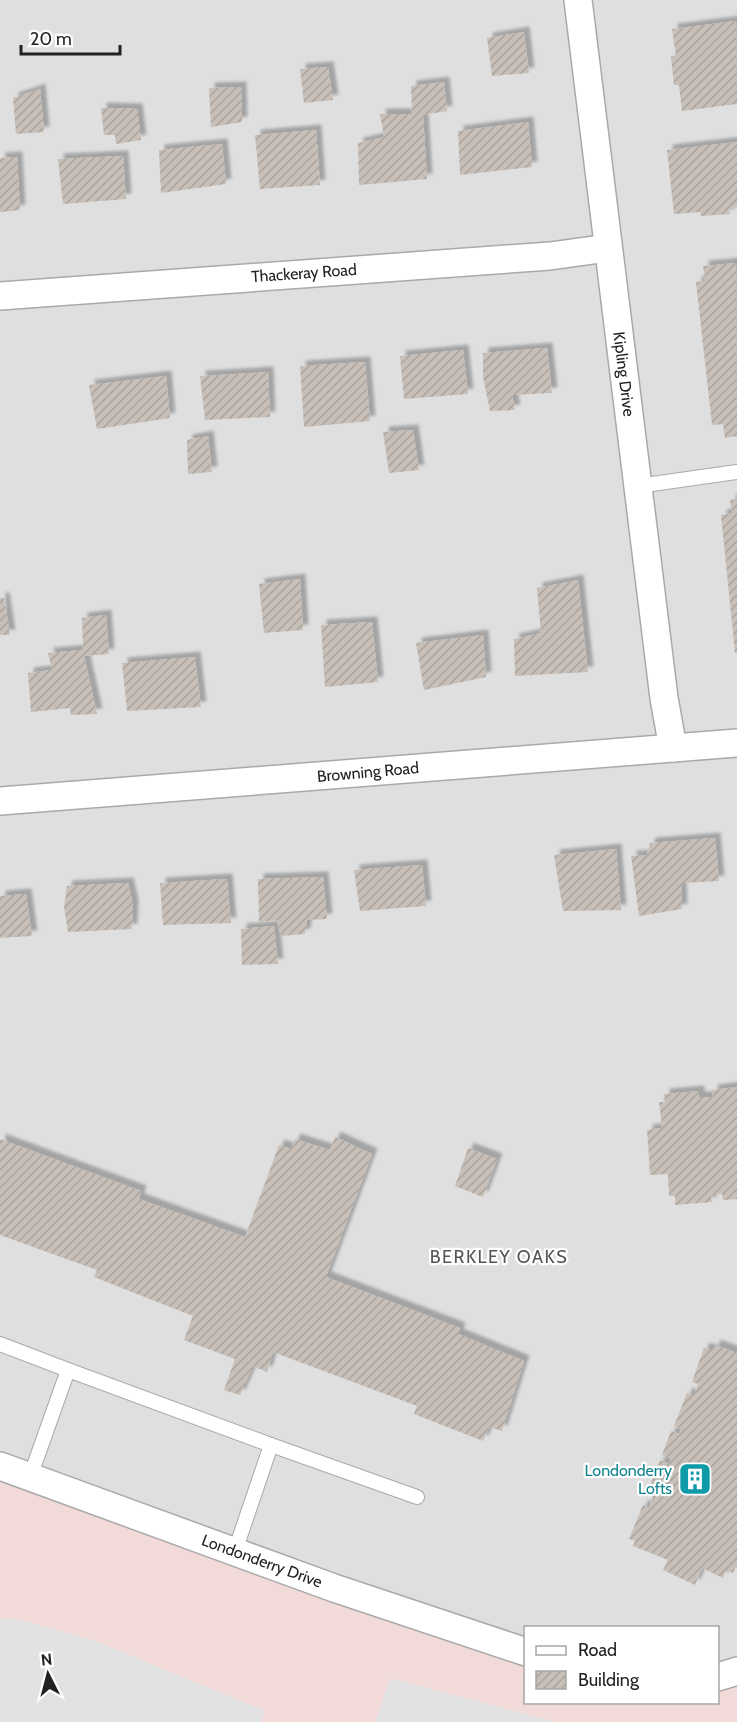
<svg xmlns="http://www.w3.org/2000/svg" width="737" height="1722" font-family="Cabin,sans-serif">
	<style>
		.residential { fill: #e0dfdf }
		.commercial { fill: #f2dad9 }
		.parking { fill: #e2e2e2 }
		.building { fill: url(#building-hatch); filter: url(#shadow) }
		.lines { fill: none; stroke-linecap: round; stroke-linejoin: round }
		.service-casing { stroke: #a9a9a9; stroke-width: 16 }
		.minor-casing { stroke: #a9a9a9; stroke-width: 30 }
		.service { stroke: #fff; stroke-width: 14 }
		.minor { stroke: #fff; stroke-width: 27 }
		.labels { text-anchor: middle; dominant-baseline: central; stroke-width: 4.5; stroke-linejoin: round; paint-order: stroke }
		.street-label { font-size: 16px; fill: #222; stroke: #fff }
		.culture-label { font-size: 16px; fill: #0d838f; stroke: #fff; text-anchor: end }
		.neighbourhood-label { font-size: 18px; letter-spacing: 1.5px; fill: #555; stroke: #fff }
	</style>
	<defs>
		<pattern id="building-hatch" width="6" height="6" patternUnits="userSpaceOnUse" patternTransform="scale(1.5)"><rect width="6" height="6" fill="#c7bfb8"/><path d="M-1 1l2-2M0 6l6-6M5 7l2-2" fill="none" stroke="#aba49e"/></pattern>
		<filter id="shadow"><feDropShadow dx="5.5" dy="-5.5" stdDeviation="1.5" flood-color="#0004"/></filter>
	</defs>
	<rect width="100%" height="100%" fill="#f2efe9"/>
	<!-- residential -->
	<polygon class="residential" points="0,0 737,0 737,1671 718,1677 718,1628 526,1628 525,1652 0,1466"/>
	<!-- commercial -->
	<polygon class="commercial" points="0,1466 525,1652 526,1702 718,1702 718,1677 737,1671 737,1722 0,1722"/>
	<!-- parking -->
	<g class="parking">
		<polygon points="0,1618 20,1620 93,1640 265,1711 261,1722 0,1722"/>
		<polygon points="390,1678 556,1722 375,1722"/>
	</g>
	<!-- building -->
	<g class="building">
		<polygon points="736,21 737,104 682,111 679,85 674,85 671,57 676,55 672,29"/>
		<polygon points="524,32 529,73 492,76 487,38"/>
		<polygon points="328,67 333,100 304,103 300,69"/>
		<polygon points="444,82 447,111 423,115 427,179 359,185 358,143 384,137 380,114 412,114 411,86"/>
		<polygon points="241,87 242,122 211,127 209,88"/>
		<polygon points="40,89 44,132 16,134 13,98"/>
		<polygon points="101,108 137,109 141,140 116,144 115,135 104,135"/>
		<polygon points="528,122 532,167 460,175 458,131"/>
		<polygon points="316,130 320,185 260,189 255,135"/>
		<polygon points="737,142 737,207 729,208 730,214 701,216 700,212 674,214 667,150"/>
		<polygon points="222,144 226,184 161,193 159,150"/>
		<polygon points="123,156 126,199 63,204 58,159"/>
		<polygon points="17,157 20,210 0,212 0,158"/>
		<polygon points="736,263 737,436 725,438 723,424 712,425 696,282 705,281 703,266"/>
		<polygon points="547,348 552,393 512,395 515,410 490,411 483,377 483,353"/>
		<polygon points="463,350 468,394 404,399 400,356"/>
		<polygon points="365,362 370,421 304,427 300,366"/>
		<polygon points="268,372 270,417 205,420 200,376"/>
		<polygon points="166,376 170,418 97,429 89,385"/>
		<polygon points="413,430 419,470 389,473 383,432"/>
		<polygon points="208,436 212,472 188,474 187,440"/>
		<polygon points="737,499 737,653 735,653 721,515 732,513 730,500"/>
		<polygon points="300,579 303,630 264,633 259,584"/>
		<polygon points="578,580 588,672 515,676 514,639 541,633 537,588"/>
		<polygon points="0,598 4,598 10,635 0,635"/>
		<polygon points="106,615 109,654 84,656 97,714 71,715 70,708 31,712 28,673 52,670 48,653 83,650 82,618"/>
		<polygon points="372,622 378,682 325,687 321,625"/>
		<polygon points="483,635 486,677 424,690 416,643"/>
		<polygon points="195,657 201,707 127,711 122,663"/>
		<polygon points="715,838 719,881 681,883 682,909 639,916 631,856 647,855 650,843"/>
		<polygon points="616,849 621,910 563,911 554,855"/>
		<polygon points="422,865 426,906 360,911 354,870"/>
		<polygon points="323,877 327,919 307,920 305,934 281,936 277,920 259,922 258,879"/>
		<polygon points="227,879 231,923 163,925 160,883"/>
		<polygon points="128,883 133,905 132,929 68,932 64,907 67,886"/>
		<polygon points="26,894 32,936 0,938 0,896"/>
		<polygon points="274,926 278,964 242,965 241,929"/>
		<polygon points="737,1087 737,1199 723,1200 722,1194 711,1195 712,1202 675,1205 675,1196 669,1196 668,1174 650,1175 647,1130 662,1128 659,1102 665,1102 664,1094 699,1091 699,1097 713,1097 712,1090"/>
		<polygon points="335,1137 372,1154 326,1277 460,1328 458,1334 524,1361 502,1431 489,1427 483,1441 414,1414 417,1406 273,1352 267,1372 253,1366 240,1395 224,1390 235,1359 184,1340 193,1316 94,1277 97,1270 0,1235 0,1139 141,1191 139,1199 245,1237 279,1145 291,1149 295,1139 330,1150"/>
		<polygon points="468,1148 497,1159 483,1197 455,1186"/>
		<polygon points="715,1345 737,1353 737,1564 733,1573 726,1570 723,1578 702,1568 695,1585 663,1570 668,1560 633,1546 635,1541 629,1539 643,1505 649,1508 653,1496 647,1494 660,1460 669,1464 671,1458 662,1455 671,1431 679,1434 681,1429 674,1426 687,1393 694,1396 698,1384 692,1382 704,1348 713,1351"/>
	</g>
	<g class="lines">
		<defs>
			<g id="service">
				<polyline points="638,486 737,472"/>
				<polyline points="0,1344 68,1370"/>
				<polyline points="271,1445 417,1497"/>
				<polyline points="30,1477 68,1370 271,1445 235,1551"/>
			</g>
			<g id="minor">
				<polyline points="578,0 664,698 673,748"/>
				<polyline points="0,296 550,256 608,248"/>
				<polyline points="0,801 737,743"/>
				<polyline points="0,1466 334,1588 526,1652"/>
				<polyline points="718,1677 737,1671"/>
			</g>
		</defs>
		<!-- service casing -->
		<use href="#service" class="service-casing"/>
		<!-- minor casing -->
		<use href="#minor" class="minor-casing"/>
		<!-- service -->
		<use href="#service" class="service"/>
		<!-- minor -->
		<use href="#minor" class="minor"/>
	</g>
	<!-- icons -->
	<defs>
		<symbol id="building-square" viewBox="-11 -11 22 22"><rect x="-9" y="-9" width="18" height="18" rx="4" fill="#0f9aa8" stroke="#fff"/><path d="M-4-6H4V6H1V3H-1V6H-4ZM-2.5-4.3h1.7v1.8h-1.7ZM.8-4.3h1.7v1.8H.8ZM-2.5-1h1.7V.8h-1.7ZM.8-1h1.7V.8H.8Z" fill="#fff"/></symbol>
	</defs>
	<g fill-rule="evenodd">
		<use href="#building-square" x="676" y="1460" width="38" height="38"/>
	</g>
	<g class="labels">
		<!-- street labels -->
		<g class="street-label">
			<text transform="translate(304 273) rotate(-4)">Thackeray Road</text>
			<text transform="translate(624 374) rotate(83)">Kipling Drive</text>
			<text transform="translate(368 772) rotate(-5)">Browning Road</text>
			<text transform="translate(262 1561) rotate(20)">Londonderry Drive</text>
		</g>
		<!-- culture labels -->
		<g class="culture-label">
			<text x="672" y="1470">Londonderry<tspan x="672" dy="18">Lofts</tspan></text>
		</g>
		<!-- neighbourhood labels -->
		<g class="neighbourhood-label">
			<text x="499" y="1257">BERKLEY OAKS</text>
		</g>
	</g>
	<!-- legend -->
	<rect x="524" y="1626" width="195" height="78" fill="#ffffff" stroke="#a7a7a7" stroke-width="1.5"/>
	<rect x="536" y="1646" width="30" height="9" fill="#ffffff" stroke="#a7a7a7" stroke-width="1.5"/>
	<text x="578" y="1656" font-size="18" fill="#222222">Road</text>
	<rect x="536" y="1671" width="30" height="18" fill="url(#building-hatch)" stroke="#a7a7a7" stroke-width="1.5"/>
	<text x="578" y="1686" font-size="18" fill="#222222">Building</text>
	<!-- north arrow -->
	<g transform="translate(48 1674) rotate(354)" stroke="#ffffff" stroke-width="4.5" paint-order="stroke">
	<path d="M0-4.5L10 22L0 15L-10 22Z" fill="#222222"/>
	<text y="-9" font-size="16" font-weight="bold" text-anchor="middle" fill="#222222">N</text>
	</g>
	<!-- scale -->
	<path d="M21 45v9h99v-9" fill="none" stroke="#222222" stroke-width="3"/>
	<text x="30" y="45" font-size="18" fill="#222222" stroke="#ffffff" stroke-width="4.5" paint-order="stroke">20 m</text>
</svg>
